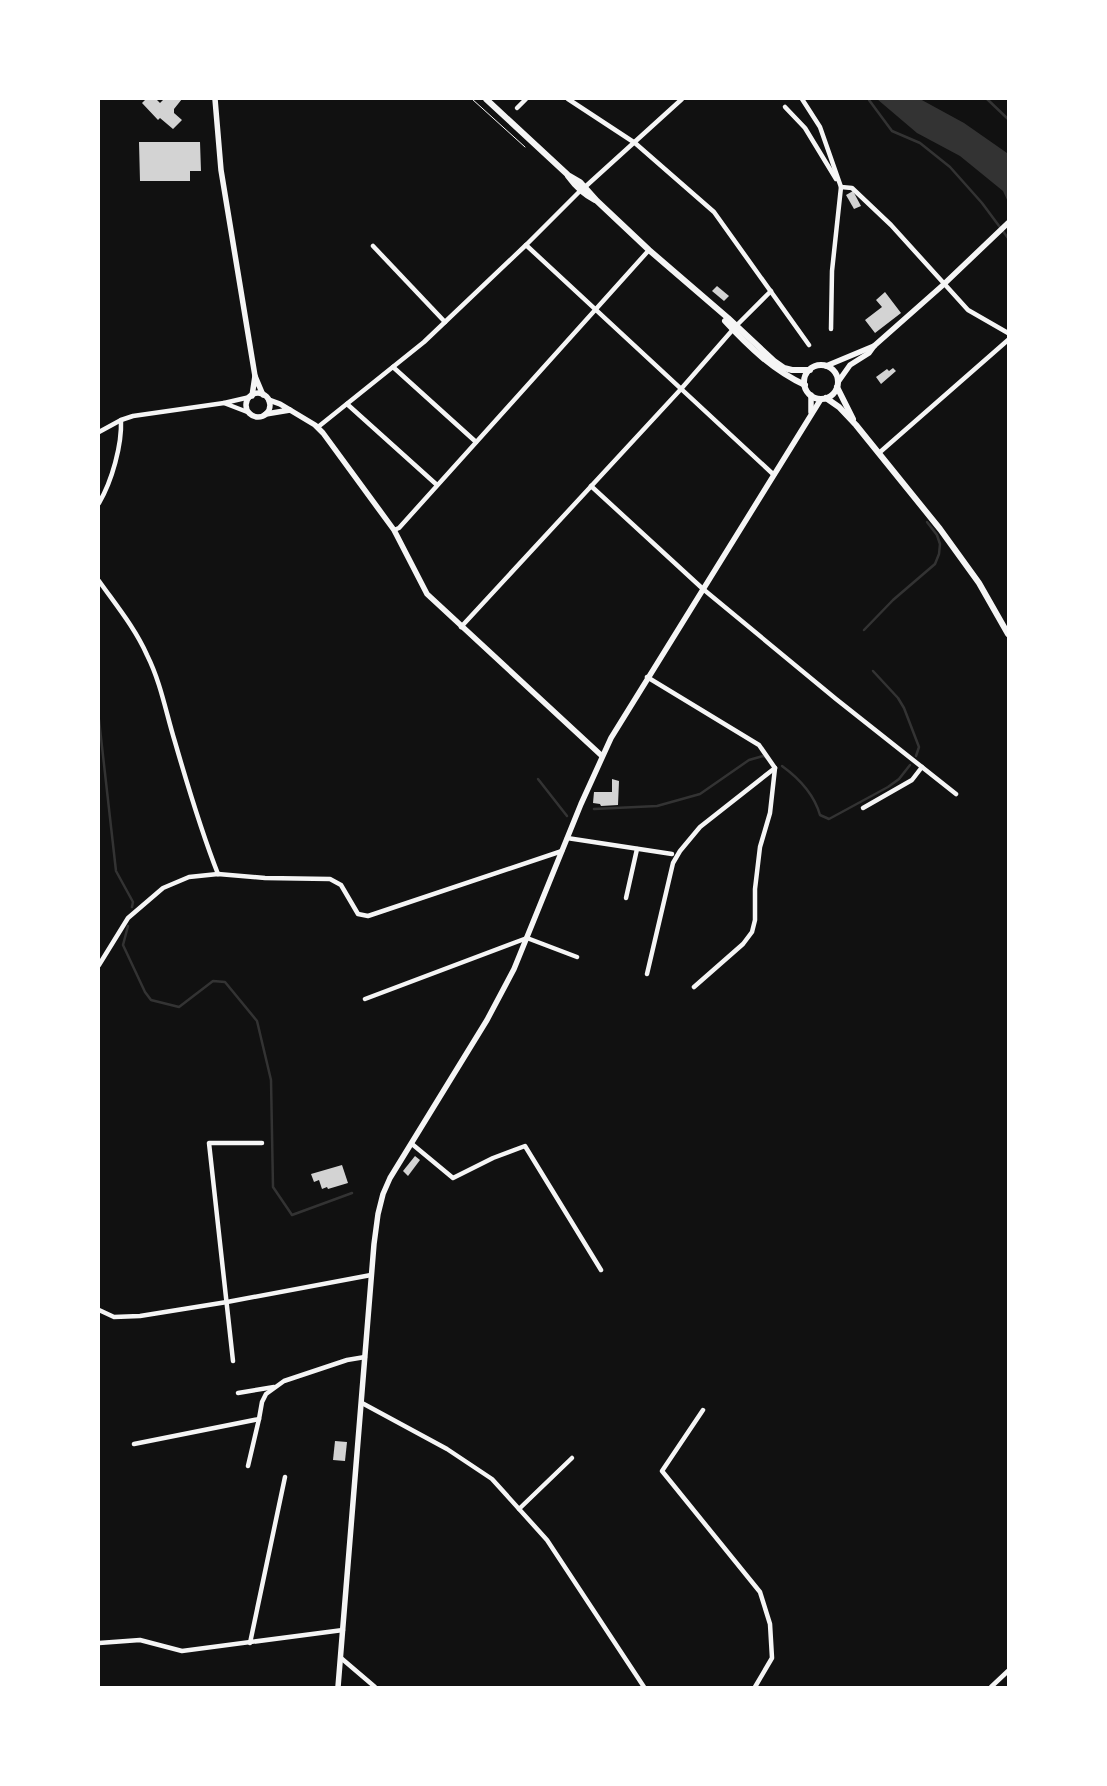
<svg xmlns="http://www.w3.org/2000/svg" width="1107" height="1786" font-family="'PT Sans Narrow',sans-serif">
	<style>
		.water { fill: #333 }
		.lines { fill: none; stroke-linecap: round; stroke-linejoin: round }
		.stream { stroke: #333; stroke-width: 2.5 }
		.building { fill: #d3d3d3 }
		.path { stroke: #f5f5f5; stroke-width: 1 }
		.minor { stroke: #f5f5f5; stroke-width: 4.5 }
		.tertiary { stroke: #f5f5f5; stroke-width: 5.5 }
		.secondary { stroke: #f5f5f5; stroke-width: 6 }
	</style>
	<rect width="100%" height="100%" fill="#111"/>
	<!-- water -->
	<polygon class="water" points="877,99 920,99 964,123 1007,153 1008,202 1003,191 960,156 917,133"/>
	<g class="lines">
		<!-- stream -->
		<g class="stream">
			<polyline points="987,99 1008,119"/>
			<polyline points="869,100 892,131 920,143 950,167 982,203 1008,238"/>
			<polyline points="864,630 893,600 935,564 939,554 940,544 937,535 927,522"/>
			<polyline points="873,671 898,698 904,708 919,747 916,756"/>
			<polyline points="99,720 116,871 133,902 132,907"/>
			<path d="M782,766C800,779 814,794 820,815L829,819L888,787L899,779L910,765"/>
			<polyline points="538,779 567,816"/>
			<polyline points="594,809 657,806 700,794 749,760 763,756 767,758"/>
			<polyline points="128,926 123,945 145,992 151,1000 179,1007 213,981 225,982 257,1021 271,1080 273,1187 292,1215 352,1193"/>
		</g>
	</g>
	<!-- building -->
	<g class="building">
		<polygon points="146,99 156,99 160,103 164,99 182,99 174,109 174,113 182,120 173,129 160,118 158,120 142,103"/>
		<polygon points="139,142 200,142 201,171 190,171 190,181 140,181"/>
		<polygon points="853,191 861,206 854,209 846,195"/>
		<polygon points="717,286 729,296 724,301 712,291"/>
		<polygon points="885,292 901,313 875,333 865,320 882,307 876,300"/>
		<polygon points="893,368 896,371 881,384 876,377 887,369 889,371"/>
		<polygon points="612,779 619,781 618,805 601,806 600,804 593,803 594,792 612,792"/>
		<polygon points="415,1156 420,1160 408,1176 403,1171"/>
		<polygon points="342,1165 348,1183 328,1189 327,1187 322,1189 319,1180 314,1182 311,1174"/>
		<polygon points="335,1441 347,1442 345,1461 333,1460"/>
	</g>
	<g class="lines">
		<!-- path -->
		<polyline class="path" points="472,99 525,147"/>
		<!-- minor -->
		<g class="minor">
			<polyline points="568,99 635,143 714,212 809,345"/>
			<polyline points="802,99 820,127 841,187 832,271 831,329"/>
			<polyline points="785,107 805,128 836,179"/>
			<polyline points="517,108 526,99"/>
			<polyline points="585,187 682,99"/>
			<polyline points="841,187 852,188 891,225 968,310 1008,333"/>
			<polyline points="526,245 774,475"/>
			<polyline points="373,246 445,322"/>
			<polyline points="393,367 476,442"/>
			<polyline points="347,404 437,485"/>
			<polyline points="250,413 224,403 250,397"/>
			<polyline points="318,427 424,342 526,245 580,191"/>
			<polyline points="99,432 121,420 133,416 224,403"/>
			<polyline points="879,453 1008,340"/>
			<polyline points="591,486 703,589 836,699 956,794"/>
			<path d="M99,503C112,481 122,445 121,420"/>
			<polyline points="394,530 399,528 649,250"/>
			<path d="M99,581C116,605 135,628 147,655C161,683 166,713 175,742C188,787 201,831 218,874"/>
			<polyline points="461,627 681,389 736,326 771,291"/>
			<polyline points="647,677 759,745 775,768 770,813 760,847 755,889 755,920 752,932 743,944 694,987"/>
			<polyline points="863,808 912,780 922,767"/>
			<polyline points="567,838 672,854"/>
			<polyline points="626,898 637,849"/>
			<polyline points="99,965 128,918 163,888 189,877 218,874 265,878 330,879 341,885 358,914 368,916 562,851"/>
			<polyline points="647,974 673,863 680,851 700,827 775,768"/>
			<polyline points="365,999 527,938 577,957"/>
			<polyline points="412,1144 453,1178 493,1158 525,1146 601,1270"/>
			<polyline points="99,1310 114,1317 140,1316 227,1302 371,1275"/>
			<polyline points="233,1361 209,1143 262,1143"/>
			<polyline points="238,1393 274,1387"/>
			<polyline points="362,1403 447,1449 492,1479 547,1540 644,1687"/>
			<polyline points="703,1410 662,1471 760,1592 770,1624 772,1658 755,1687"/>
			<polyline points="134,1444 259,1419 262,1402 266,1394 284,1381 347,1360 365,1357"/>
			<polyline points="248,1466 259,1419"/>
			<polyline points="519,1509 572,1458"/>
			<polyline points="99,1643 140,1640 182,1651 343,1630"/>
			<polyline points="250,1643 285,1477"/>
			<polyline points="341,1658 375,1687"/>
			<polyline points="991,1687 1008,1671"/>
		</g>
		<!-- tertiary -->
		<g class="tertiary">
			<polyline points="215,99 221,170 255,376"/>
			<polyline points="826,366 874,346"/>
			<polyline points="838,382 850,365 869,353 874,346 943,285 1008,223"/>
			<circle cx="258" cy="405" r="12"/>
			<polyline points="811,395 811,412"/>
			<polyline points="252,396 255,376 263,395"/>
			<polyline points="290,410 315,425 323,433 394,530 427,594 602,756"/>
			<polyline points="266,414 290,410 280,404 269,400"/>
			<polyline points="338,1687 374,1244 378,1214 383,1194 390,1178 487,1020 514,969 581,804 611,738 821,399"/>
		</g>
		<!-- secondary -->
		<g class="secondary">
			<polyline points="486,99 568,175 580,182 597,201 649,250 728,318 774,361 784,368 792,370 810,370"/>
			<path d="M568,176C576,187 583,194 595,200"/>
			<path d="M725,321C748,346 774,371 805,385"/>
			<circle cx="821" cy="382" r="17"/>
			<polyline points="837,387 853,419"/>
			<polyline points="826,398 839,407 856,425 940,529 979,583 1008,634"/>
		</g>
	</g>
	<!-- border -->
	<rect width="1107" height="1786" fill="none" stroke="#ffffff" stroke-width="200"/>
</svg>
